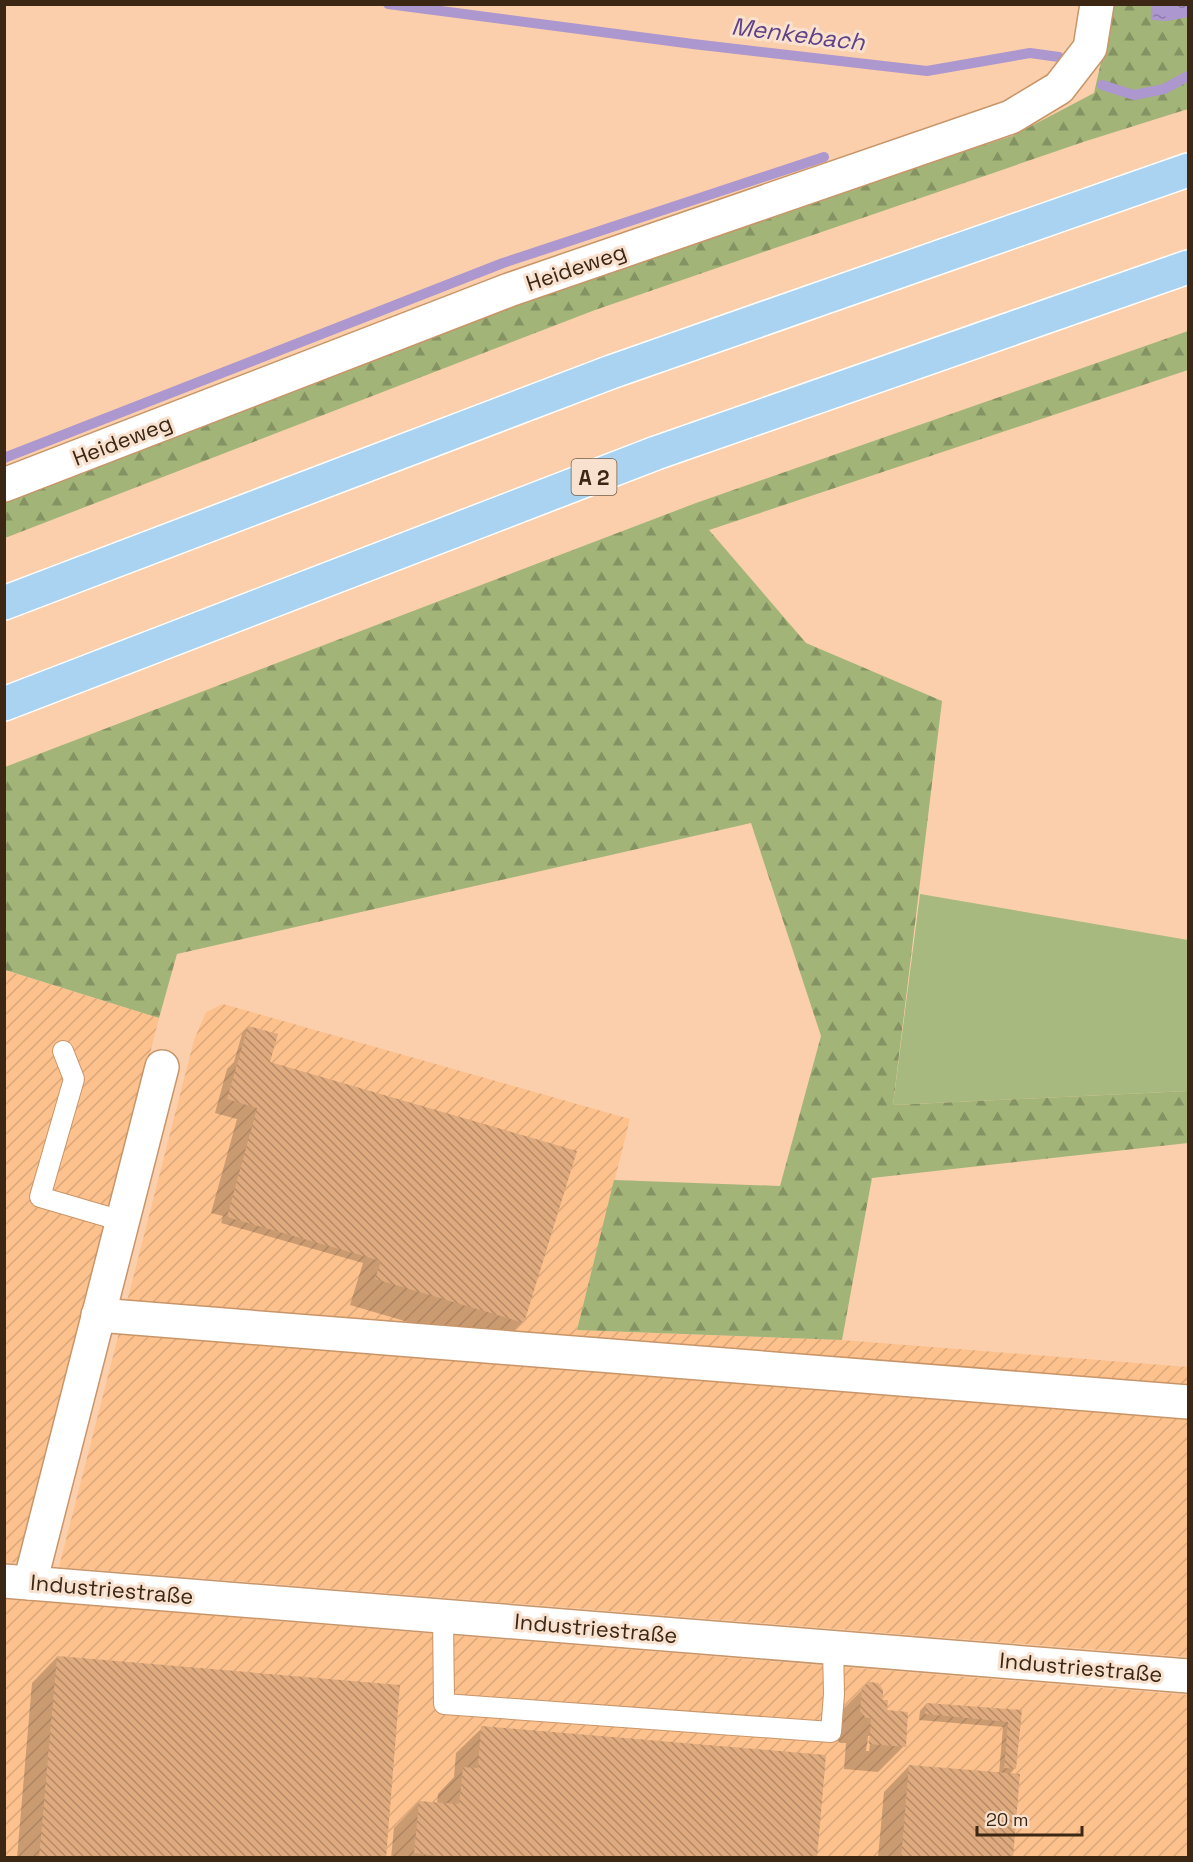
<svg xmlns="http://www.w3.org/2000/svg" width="1193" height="1862" font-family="'Space Grotesk',sans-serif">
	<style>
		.industrial { fill: url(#industrial-furrows) }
		.green { fill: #a8b97f }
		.forest { fill: url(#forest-firs) }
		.water { fill: url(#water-ripples) }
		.shadow { fill: #0003; fill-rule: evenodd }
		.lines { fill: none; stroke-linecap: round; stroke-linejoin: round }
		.stream { stroke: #ac97cf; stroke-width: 10 }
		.building { fill: url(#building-back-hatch) }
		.lane-casing { stroke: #c89568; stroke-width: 22 }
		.street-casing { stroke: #c89568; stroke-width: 36 }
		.highway-casing { stroke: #fff; stroke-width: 36 }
		.lane { stroke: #fff; stroke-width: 20 }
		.street { stroke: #fff; stroke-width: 33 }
		.highway { stroke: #aad3f2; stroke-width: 33 }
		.labels { text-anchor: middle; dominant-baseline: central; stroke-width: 6; stroke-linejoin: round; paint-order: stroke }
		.shield { fill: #f8e2cf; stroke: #745f4c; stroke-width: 1.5 }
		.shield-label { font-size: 21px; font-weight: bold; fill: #3b2714 }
		.street-label { font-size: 22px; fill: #3b2714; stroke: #f8e2cf }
		.water-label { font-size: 24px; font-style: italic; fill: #5f4186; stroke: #f8e2cf }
	</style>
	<defs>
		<pattern id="industrial-furrows" width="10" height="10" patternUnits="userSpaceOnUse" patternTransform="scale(1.5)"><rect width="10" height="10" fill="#fdc18d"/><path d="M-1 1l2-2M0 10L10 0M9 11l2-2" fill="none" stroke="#daa679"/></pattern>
		<pattern id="forest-firs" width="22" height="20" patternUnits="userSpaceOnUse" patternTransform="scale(1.5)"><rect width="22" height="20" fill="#a2b478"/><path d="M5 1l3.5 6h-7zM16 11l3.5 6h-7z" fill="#859261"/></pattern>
		<pattern id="water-ripples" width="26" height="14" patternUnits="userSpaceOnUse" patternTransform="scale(1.5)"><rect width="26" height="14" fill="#ac97cf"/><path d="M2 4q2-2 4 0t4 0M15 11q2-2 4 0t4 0" fill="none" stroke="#8d7ba7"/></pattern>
		<pattern id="building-back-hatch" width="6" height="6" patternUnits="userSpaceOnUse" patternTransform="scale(1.5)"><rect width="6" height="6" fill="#deaa7e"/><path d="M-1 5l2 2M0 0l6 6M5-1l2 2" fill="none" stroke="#b58a66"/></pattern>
	</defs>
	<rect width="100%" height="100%" fill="#fbcfab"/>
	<!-- industrial -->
	<g class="industrial">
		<polygon points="4,970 159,1018 21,1563 4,1562"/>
		<polygon points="223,1004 630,1119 577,1330 842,1340 1188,1367 1188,1657 59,1567 194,1040 206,1012"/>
		<polygon points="5,1599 1188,1695 1188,1857 5,1858"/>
	</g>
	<!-- green -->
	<polygon class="green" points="920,894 1188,940 1188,1091 893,1105"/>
	<!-- forest -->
	<g class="forest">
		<polygon points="1108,5 1188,5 1188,109 1083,142 595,310 5,538 5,501 509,303 852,187 1012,136 1094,93 1104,49"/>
		<polygon points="1188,331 1188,370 709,530 806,643 942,701 893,1105 1188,1091 1188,1143 872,1178 842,1340 577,1330 614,1180 780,1186 821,1036 751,823 177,954 159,1018 5,970 5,767 696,503"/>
	</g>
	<!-- water -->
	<polygon class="water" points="1151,5 1188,5 1188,17 1167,21 1151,20"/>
	<!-- shadow -->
	<g class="shadow">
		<polygon points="248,1027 269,1062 522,1322 497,1348 350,1305 363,1263 221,1223 223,1216 211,1213 237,1119 215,1113 227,1069 234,1062 242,1034"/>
		<polygon points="57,1657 384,1858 17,1858 32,1683"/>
		<path d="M863,1689L885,1712L904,1746L878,1772L844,1769L846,1743H840L835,1737L837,1715ZM868,1736H871L869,1751H866Z"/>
		<polygon points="926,1704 1020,1712 1015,1768 1009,1775 1012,1858 878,1858 884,1792 909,1766 999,1774 1003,1727 919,1720 920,1711"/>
		<polygon points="482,1728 816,1858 391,1858 394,1828 419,1802 437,1804 438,1794 454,1777 456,1753"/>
	</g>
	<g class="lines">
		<!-- stream -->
		<g class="stream">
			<polyline points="388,4 693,44 927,71 1030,53 1059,57"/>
			<polyline points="1102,85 1134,95 1164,89 1188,76"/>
			<polyline points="4,458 503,263 824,157"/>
		</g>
	</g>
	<!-- building -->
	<g class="building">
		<polygon points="248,1026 278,1034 270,1062 577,1151 524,1323 375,1279 381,1261 227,1217 257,1108 227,1099"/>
		<polygon points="57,1656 400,1685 386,1858 39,1858"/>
		<polygon points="869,1682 878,1683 883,1690 883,1700 888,1700 887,1710 908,1712 906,1747 869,1744 871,1718 866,1718 860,1711 862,1688"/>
		<polygon points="926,1703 1022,1710 1016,1769 1004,1768 1008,1722 925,1714"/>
		<polygon points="481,1726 826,1755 817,1858 455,1858 414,1853 419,1801 459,1804 463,1767 478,1768"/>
		<polygon points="909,1765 1020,1774 1013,1858 901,1858"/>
	</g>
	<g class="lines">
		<defs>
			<g id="lane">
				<polyline points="63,1051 74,1079 40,1197 122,1221"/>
				<polyline points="443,1616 444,1704 831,1732 834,1694 833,1647"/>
			</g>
			<g id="street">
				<polyline points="4,485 509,290 1011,117 1059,88 1090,48 1097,4"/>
				<polyline points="98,1315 1188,1402"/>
				<polyline points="4,1581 1188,1676"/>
				<polyline points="30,1583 162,1067"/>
			</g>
			<g id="highway">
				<polyline points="4,603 611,372 1188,170"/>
				<polyline points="4,704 656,453 1188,267"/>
			</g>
		</defs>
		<!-- lane casing -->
		<use href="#lane" class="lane-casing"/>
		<!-- street casing -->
		<use href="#street" class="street-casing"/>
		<!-- highway casing -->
		<use href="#highway" class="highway-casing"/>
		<!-- lane -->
		<use href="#lane" class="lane"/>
		<!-- street -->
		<use href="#street" class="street"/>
		<!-- highway -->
		<use href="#highway" class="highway"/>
	</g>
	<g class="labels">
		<!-- shield labels -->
		<rect class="shield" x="571.5" y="459" width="45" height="36" rx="4.5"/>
		<g class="shield-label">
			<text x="594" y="477">A 2</text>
		</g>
		<!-- street labels -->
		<g class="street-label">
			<text transform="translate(576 267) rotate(-19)">Heideweg</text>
			<text transform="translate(122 440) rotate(-21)">Heideweg</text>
			<text transform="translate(112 1589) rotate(5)">Industriestraße</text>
			<text transform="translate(596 1628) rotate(5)">Industriestraße</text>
			<text transform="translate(1081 1667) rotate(5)">Industriestraße</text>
		</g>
		<!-- water labels -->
		<g class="water-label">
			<text transform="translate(798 34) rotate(7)">Menkebach</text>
		</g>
	</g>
	<!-- border -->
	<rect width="1193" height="1862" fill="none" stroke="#3b2714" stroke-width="12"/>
	<!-- scale -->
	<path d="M977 1826v9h105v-9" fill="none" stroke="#3b2714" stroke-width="3"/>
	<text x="986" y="1826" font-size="18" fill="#3b2714" stroke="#f8e2cf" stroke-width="4.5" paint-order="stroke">20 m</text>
</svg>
